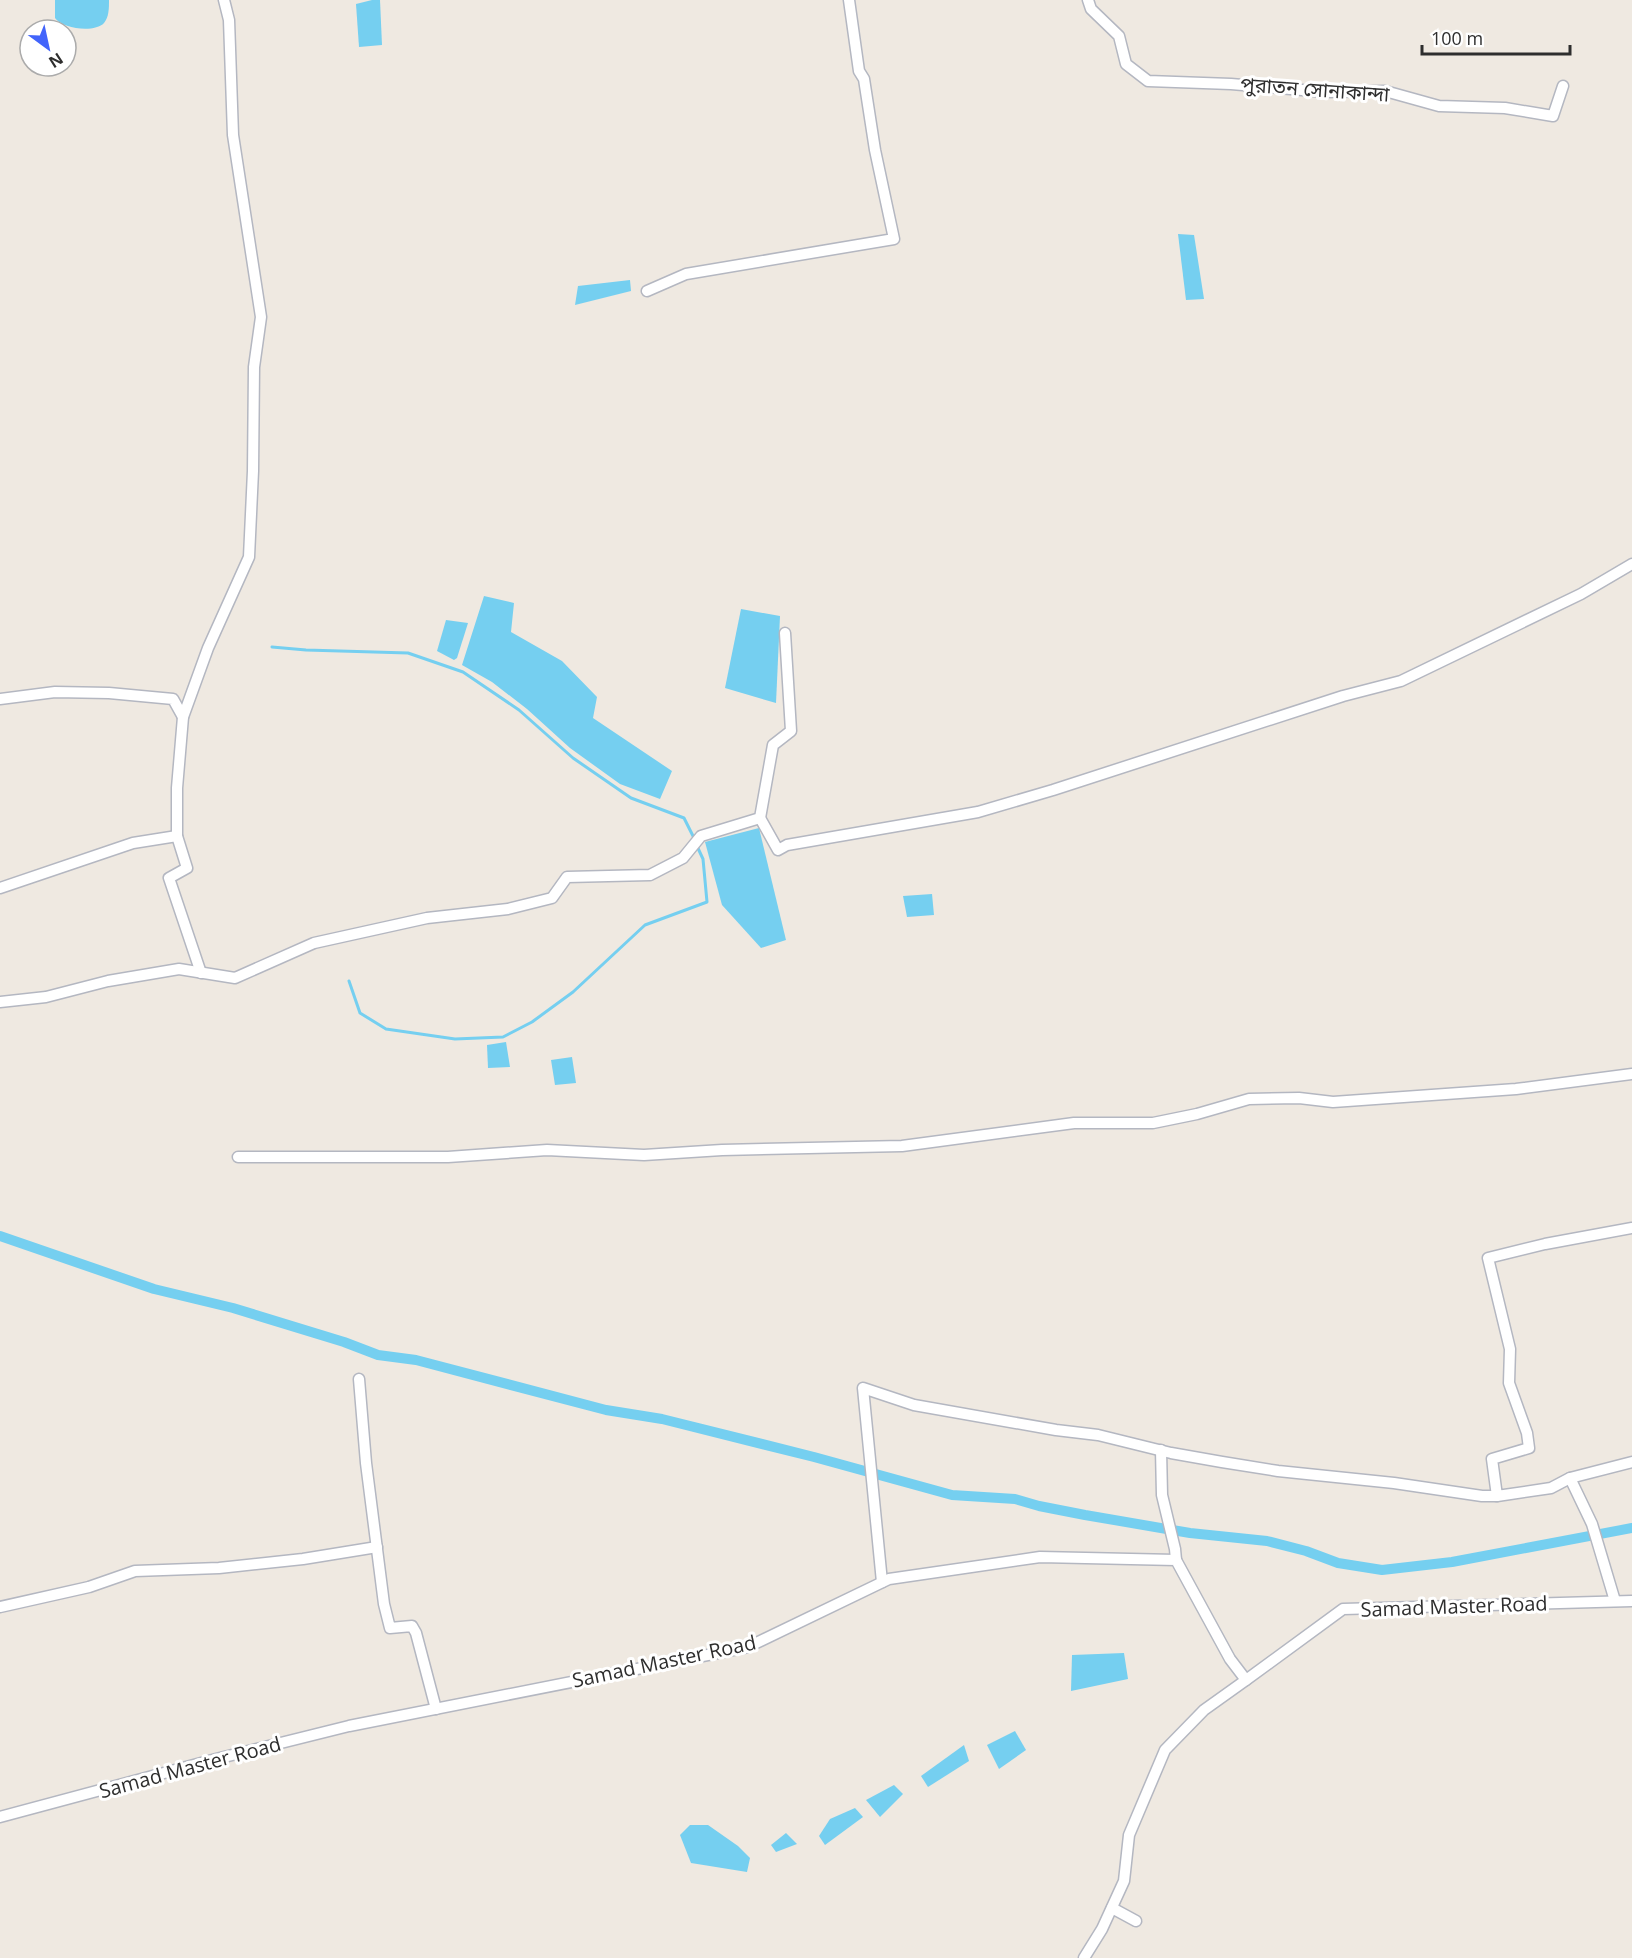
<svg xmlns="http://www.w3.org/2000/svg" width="1632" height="1958" font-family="'Open Sans','Noto Sans Bengali',sans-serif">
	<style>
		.water { fill: #75cff0 }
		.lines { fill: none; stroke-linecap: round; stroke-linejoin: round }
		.stream { stroke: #75cff0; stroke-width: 3 }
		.canal { stroke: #75cff0; stroke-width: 10 }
		.minor-casing { stroke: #b4b7c1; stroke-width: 13 }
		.minor { stroke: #fff; stroke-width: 10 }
		.labels { text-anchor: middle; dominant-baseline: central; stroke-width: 6; stroke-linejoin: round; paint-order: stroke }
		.street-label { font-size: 20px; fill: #2e2e2e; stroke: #fff }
	</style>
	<rect width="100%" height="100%" fill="#efe9e1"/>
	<!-- water -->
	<g class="water">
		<path d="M55,0H109C109,8 109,17 104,23C95,33 62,29 55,18Z"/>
		<polygon points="372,0 380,0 382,45 359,47 356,4"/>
		<polygon points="1178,234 1194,235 1204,299 1186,300"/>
		<polygon points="630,280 631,291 575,305 578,286"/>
		<polygon points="484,596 514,603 511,632 562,661 597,697 593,718 672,771 660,799 620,784 570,748 527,709 492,682 462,665"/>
		<polygon points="741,609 780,616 776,703 725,688"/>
		<polygon points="446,620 468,623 457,658 454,660 437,651"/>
		<polygon points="759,828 786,940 761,948 722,905 705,842"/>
		<polygon points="932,894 934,915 907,917 903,896"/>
		<polygon points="506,1042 510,1067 488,1068 487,1045"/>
		<polygon points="572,1057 576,1083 555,1085 551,1060"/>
		<polygon points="1124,1653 1128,1679 1071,1691 1072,1655"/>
		<polygon points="1015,1731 1026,1750 999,1769 987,1745"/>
		<polygon points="964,1745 969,1761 928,1787 921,1776"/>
		<polygon points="894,1785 903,1794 880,1817 866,1800"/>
		<polygon points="855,1808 863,1817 825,1845 819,1836 830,1819"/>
		<polygon points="690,1825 708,1825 738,1846 750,1858 747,1872 691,1863 680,1835"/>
		<polygon points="786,1833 797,1844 776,1852 771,1845"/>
	</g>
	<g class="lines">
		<!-- stream -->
		<g class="stream">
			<polyline points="272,647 306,650 408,653 463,672 519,710 573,758 631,798 684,818 694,838"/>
			<polyline points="349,981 360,1013 386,1029 455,1039 503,1037 532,1022 573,992 645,925 707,902 703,859 696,844"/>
		</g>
		<!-- canal -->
		<polyline class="canal" points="0,1236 154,1289 233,1308 344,1342 378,1355 416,1360 606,1410 662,1419 814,1457 952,1495 1015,1499 1039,1506 1085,1515 1190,1533 1267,1541 1306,1551 1338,1563 1382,1570 1452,1562 1632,1528"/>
		<defs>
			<g id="minor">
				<polyline points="1088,0 1091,9 1119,36 1126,64 1148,81 1231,84 1325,92 1385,91 1439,106 1505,108 1553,116 1563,86"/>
				<polyline points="647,291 686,274 894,239 875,150 864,79 859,71 849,0"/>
				<polyline points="0,699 55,692 109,693 173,699 183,717"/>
				<polyline points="760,818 778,850 787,845 978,812 1053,790 1343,696 1401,681 1581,594 1632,564"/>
				<polyline points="0,888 133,843 177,836"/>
				<polyline points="201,973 169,878 187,868 177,836 177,788 183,717 208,648 249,557 253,471 254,367 261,317 233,135 229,20 224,0"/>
				<polyline points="0,1002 46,997 108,981 179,969 235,978 314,943 427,918 508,909 552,898 567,877 650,875 683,858 701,836 760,818 773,745 791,731 785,633"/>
				<polyline points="238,1157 448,1157 547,1150 644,1155 722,1150 902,1146 1074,1123 1153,1123 1197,1114 1249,1099 1299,1098 1333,1102 1516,1089 1632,1074"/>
				<polyline points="359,1379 366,1463 384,1604 390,1628 412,1626 416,1633 436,1709"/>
				<polyline points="1161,1450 1162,1495 1175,1549 1176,1560"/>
				<polyline points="1570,1478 1551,1488 1497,1496 1492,1459 1529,1448 1527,1433 1509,1383 1510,1349 1488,1258 1545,1244 1632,1228"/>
				<polyline points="882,1582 863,1388 914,1405 1056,1430 1098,1435 1171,1453 1222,1462 1278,1471 1394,1483 1482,1496 1497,1496"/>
				<polyline points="1615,1601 1592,1524 1570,1478 1632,1462"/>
				<polyline points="0,1607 89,1587 135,1571 219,1568 303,1559 377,1547"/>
				<polyline points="0,1817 216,1759 349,1726 748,1647 889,1579 1040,1557 1176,1560 1230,1659 1246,1680 1343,1609 1632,1601"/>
				<polyline points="1112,1908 1136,1921"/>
				<polyline points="1084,1958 1102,1929 1124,1881 1129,1835 1165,1750 1204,1710 1246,1680"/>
			</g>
		</defs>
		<!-- minor casing -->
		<use href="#minor" class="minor-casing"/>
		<!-- minor -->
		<use href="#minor" class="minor"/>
	</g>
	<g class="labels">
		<!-- street labels -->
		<g class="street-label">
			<text transform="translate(1315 89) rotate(4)">পুরাতন সোনাকান্দা</text>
			<text transform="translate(1454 1606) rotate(-2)">Samad Master Road</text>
			<text transform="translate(664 1661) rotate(-12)">Samad Master Road</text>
			<text transform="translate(190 1767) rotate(-15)">Samad Master Road</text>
		</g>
	</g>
	<!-- north arrow -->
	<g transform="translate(48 48) rotate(147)"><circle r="28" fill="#ffffff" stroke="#ababab" stroke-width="1.5"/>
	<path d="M0-4.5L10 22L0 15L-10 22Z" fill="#4264fb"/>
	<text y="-9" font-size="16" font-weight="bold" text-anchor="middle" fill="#2e2e2e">N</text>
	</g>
	<!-- scale -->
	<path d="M1422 45v9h148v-9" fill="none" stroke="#2e2e2e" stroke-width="3"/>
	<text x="1431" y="45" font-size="18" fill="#2e2e2e" stroke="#ffffff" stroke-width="4.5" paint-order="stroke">100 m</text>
</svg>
